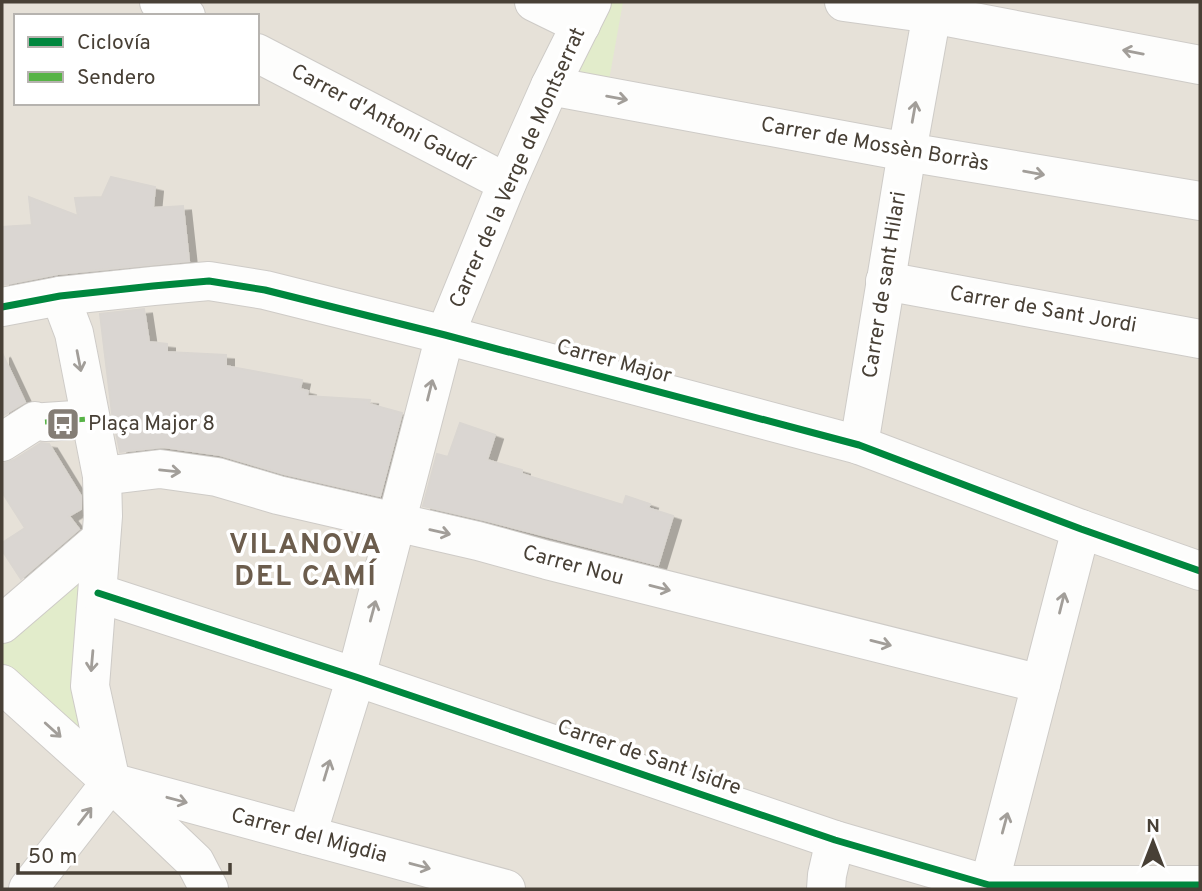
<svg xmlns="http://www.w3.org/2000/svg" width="1202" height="891" font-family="Overpass,sans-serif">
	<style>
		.residential { fill: #e6e1d8; fill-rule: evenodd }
		.green { fill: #e2eccb }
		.building { fill: #dad6d2; stroke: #dad6d1; stroke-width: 2; filter: url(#shadow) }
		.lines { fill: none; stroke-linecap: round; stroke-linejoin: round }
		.minor-casing { stroke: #cecbc7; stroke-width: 40 }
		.minor { stroke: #fdfdfc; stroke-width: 38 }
		.quiet { stroke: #57b346; stroke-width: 5; stroke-dasharray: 10 5; stroke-linecap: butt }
		.cycleway-casing { stroke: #fff; stroke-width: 11 }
		.cycleway { stroke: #00873e; stroke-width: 7 }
		.oneway { stroke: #a29e99 }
		.labels { text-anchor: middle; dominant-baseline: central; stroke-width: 7; stroke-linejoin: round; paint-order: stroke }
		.street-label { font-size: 21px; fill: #484036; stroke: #fff }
		.poi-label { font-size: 21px; fill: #484036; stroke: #fff; text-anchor: start }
		.district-label { font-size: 28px; font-weight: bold; letter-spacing: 2px; fill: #6c5d4d; stroke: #fff }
	</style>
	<defs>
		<filter id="shadow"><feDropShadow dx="8" dy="4.5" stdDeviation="0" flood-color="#0004"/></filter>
	</defs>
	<rect width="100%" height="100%" fill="#f2efeb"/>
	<!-- residential -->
	<path class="residential" d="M2,2H1200V889H2ZM16,16H257V103H16Z"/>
	<!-- green -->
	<g class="green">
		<polygon points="606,2 623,2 608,86 582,81 578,57"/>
		<polygon points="88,559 79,741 2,671 2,637"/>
	</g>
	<!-- building -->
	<g class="building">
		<polygon points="111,177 155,187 153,208 183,206 189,261 58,274 2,285 2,227 32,225 29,197 78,216 75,198 102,197"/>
		<polygon points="144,309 149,342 167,344 167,352 226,355 226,366 302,380 300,389 308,391 307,396 370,400 369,404 402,413 380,496 284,474 220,455 163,447 120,452 112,413 100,314"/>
		<polygon points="2,353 25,402 2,416"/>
		<polygon points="460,423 495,435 487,460 522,470 522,474 623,505 626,496 650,504 648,508 673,516 658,565 484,520 423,506 437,454 448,457"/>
		<polygon points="41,443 49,444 81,496 81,509 69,516 79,529 21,579 2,550 2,543 25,528 2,492 2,464 14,460"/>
	</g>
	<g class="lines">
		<defs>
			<g id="minor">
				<polyline points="159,2 186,16"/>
				<polyline points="534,2 581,25"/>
				<polyline points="844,2 932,14 1200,65"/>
				<polyline points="257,53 507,183"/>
				<polyline points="550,86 907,152 1200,201"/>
				<polyline points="885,281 1200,339"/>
				<polyline points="60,296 74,333 102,476 103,516 90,686 111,782"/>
				<polyline points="2,307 60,296 153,286 209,281 265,290 445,335 859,445 1081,529 1200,571"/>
				<polyline points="45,422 90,419"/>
				<polyline points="2,442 35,421"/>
				<polyline points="859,445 907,152 934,2"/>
				<polyline points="102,476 160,469 217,477 278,495 478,541 547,560 1041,684"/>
				<polyline points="98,593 356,677 835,840 989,885 1200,885"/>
				<polyline points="2,624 101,539"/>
				<polyline points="2,684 111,782 195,862 209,889"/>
				<polyline points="111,782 506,889"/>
				<polyline points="307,835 356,677 445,335 507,183 550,86 592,2"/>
				<polyline points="28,889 111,782"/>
				<polyline points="826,889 827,875 835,840"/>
				<polyline points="988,889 1081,529"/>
			</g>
		</defs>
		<!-- minor casing -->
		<use href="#minor" class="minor-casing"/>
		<!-- minor -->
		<use href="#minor" class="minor"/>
		<!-- quiet -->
		<polyline class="quiet" points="45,422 90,419"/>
		<defs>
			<g id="cycleway">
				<polyline points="2,307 60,296 153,286 209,281 265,290 445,335 859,445 1081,529 1200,571"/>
				<polyline points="98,593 356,677 835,840 989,885 1200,885"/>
			</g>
		</defs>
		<!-- cycleway casing -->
		<use href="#cycleway" class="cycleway-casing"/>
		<!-- cycleway -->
		<use href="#cycleway" class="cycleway"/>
	</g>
	<!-- one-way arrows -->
	<defs><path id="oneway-shaft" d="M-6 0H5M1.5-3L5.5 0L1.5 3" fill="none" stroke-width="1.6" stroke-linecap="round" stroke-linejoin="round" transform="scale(1.75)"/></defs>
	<g class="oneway">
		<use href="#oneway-shaft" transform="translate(1133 52) rotate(-169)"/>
		<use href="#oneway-shaft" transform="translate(617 98) rotate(10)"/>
		<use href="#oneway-shaft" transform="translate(914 112) rotate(-80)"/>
		<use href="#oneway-shaft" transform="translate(1034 173) rotate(10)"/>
		<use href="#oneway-shaft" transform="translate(79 361) rotate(79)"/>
		<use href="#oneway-shaft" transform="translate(430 390) rotate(-76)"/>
		<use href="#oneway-shaft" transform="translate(170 471) rotate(6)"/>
		<use href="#oneway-shaft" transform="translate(440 532) rotate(13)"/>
		<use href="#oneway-shaft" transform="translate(660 588) rotate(14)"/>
		<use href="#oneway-shaft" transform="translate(1062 603) rotate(-76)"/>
		<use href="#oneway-shaft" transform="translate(373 611) rotate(-75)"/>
		<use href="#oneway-shaft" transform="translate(881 643) rotate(14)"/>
		<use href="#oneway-shaft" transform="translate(92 661) rotate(95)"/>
		<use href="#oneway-shaft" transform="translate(53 730) rotate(42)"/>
		<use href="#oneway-shaft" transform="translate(327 770) rotate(-73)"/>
		<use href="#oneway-shaft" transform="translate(177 800) rotate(15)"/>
		<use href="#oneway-shaft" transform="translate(85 816) rotate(-52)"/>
		<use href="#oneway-shaft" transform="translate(1005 823) rotate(-75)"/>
		<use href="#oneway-shaft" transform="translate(420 866) rotate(15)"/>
	</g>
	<!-- icons -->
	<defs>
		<symbol id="bus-square" viewBox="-11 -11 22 22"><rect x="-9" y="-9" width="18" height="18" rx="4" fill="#847d75" stroke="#fff"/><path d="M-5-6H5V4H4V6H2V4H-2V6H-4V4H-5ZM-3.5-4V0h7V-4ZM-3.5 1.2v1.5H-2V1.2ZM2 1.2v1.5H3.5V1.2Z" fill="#fff"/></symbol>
	</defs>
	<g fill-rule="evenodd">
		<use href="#bus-square" x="44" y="405" width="38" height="38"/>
	</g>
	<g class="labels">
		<!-- street labels -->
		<g class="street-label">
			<text transform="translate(382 118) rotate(28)">Carrer d'Antoni Gaudí</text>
			<text transform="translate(875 145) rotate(10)">Carrer de Mossèn Borràs</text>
			<text transform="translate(518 168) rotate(-66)">Carrer de la Verge de Montserrat</text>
			<text transform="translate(885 285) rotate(-81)">Carrer de sant Hilari</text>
			<text transform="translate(1043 310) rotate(10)">Carrer de Sant Jordi</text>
			<text transform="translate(614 362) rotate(15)">Carrer Major</text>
			<text transform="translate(573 566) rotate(15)">Carrer Nou</text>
			<text transform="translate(649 758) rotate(19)">Carrer de Sant Isidre</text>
			<text transform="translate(309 836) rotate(15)">Carrer del Migdia</text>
		</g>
		<!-- poi labels -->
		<g class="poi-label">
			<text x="88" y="424">Plaça Major 8</text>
		</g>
		<!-- district labels -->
		<g class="district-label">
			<text x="306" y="546">VILANOVA<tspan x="306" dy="32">DEL CAMÍ</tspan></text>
		</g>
	</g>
	<!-- border -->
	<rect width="1202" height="891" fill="none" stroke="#484036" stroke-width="7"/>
	<!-- legend -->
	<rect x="14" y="14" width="245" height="91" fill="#ffffff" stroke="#b6b3af" stroke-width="2"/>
	<rect x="28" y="37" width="35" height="10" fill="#00873e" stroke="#b6b3af" stroke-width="2"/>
	<text x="77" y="49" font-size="21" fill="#484036">Ciclovía</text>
	<rect x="28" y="72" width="35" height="10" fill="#57b346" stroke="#b6b3af" stroke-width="2"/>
	<text x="77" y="84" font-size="21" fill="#484036">Sendero</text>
	<!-- north arrow -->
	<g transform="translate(1153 842)" stroke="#ffffff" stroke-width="5" paint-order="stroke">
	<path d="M0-5L12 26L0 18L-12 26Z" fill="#484036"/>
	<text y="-10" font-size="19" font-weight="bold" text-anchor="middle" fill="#484036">N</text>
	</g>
	<!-- scale -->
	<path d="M18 863v10h212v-10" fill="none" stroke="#484036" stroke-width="3.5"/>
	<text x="28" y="863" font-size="21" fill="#484036" stroke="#ffffff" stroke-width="5" paint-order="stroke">50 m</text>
</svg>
